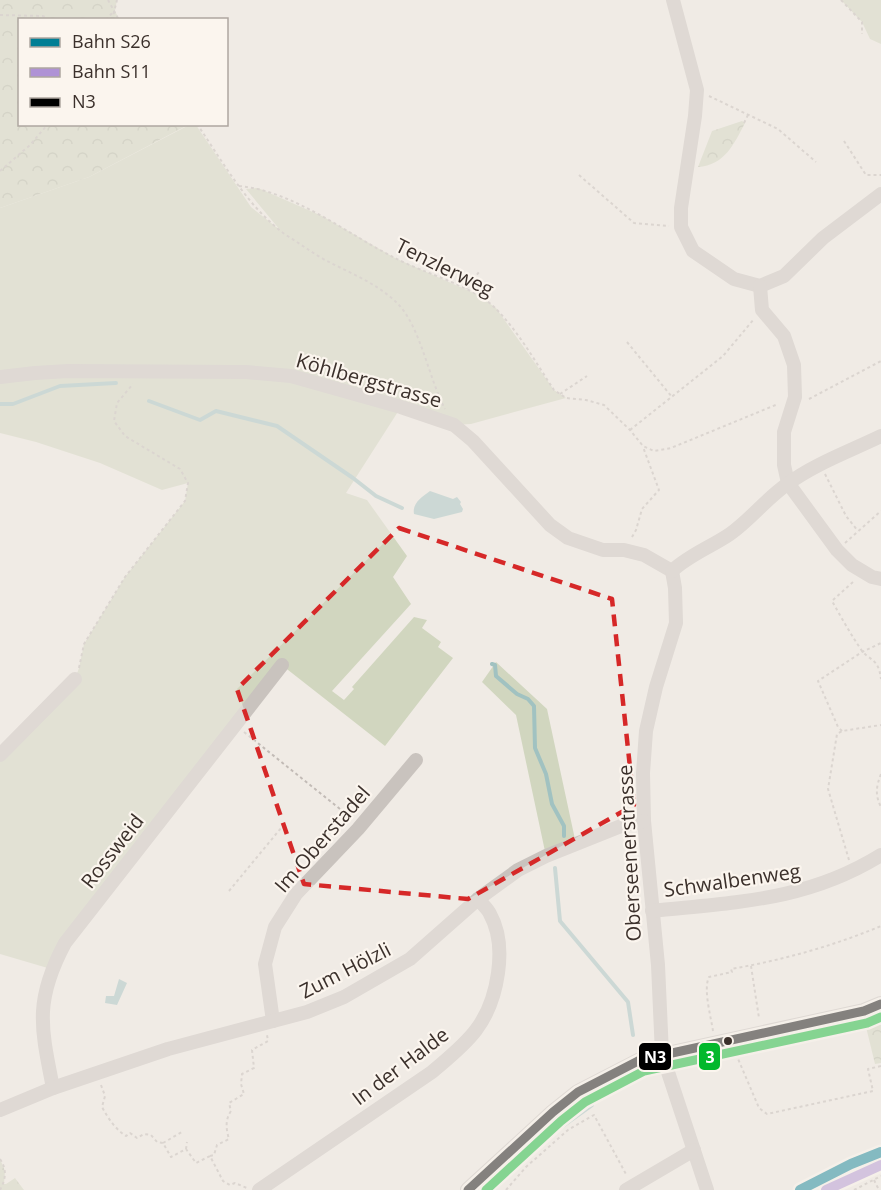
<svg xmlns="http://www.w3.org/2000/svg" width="881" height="1190" font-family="'Open Sans',sans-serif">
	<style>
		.green { fill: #d1d6bf }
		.forest { fill: url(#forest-crowns) }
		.water { fill: #a1c2c1 }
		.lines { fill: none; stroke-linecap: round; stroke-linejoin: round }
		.stream { stroke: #a1c2c1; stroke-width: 4 }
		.path { stroke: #c2bbb6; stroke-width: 2; stroke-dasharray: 3 3; stroke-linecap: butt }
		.minor { stroke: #c9c3be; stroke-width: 14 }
		.tertiary { stroke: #c9c3be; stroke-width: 16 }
		.bus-1-casing { stroke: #fbf5ee; stroke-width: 14 }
		.bus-2-casing { stroke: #fbf5ee; stroke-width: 14 }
		.bus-1 { stroke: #000; stroke-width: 9 }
		.bus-2 { stroke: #03b82c; stroke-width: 9 }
		.rail-1-casing { stroke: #fbf5ee; stroke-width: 15 }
		.rail-2-casing { stroke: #fbf5ee; stroke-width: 15 }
		.rail-1 { stroke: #007e94; stroke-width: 10 }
		.rail-2 { stroke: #af92d5; stroke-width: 10 }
		.marked { fill: none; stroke: #d62828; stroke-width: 4.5; stroke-dasharray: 12 8; stroke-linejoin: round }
		.bus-dot { fill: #3b302b; stroke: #fbf5ee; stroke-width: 2 }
		.labels { text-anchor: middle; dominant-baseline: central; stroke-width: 4.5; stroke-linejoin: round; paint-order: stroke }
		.street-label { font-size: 20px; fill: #3b302b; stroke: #fbf5ee }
		.line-badge { stroke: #fbf5ee; stroke-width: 2 }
		.badge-label { font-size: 16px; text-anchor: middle; font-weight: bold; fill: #fff }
	</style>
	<defs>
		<pattern id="forest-crowns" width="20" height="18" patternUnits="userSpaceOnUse" patternTransform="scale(1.5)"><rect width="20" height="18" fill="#d1d6bf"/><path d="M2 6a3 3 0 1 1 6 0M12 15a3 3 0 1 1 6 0" fill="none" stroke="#b4b8a4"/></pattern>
	</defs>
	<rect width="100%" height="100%" fill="#f0ebe5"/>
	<!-- green -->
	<g class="green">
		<polygon points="841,0 881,0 881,44 870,39 862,22"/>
		<polygon points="189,125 196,125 251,207 280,230 246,189 258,188 322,216 395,258 478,295 496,308 554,390 566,398 471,424 454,425 401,407 346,493 367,500 407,556 393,577 411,604 332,691 344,700 354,689 352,687 414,617 427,620 422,628 441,642 438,647 453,658 385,746 283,666 51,969 0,954 0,755 75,679 79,668 84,644 125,577 185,501 188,483 162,490 100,463 36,442 0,433 0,208 89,177"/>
		<polygon points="496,662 547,709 576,844 546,856 516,715 482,682"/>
	</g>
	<!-- forest -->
	<g class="forest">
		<polygon points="0,0 117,0 115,11 119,19 20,20 20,124 188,125 89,177 0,208"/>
		<path d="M742,121L745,123C734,144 725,165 698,167L712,131Z"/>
		<polygon points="879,1024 881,1025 881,1063 875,1064 866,1027"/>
		<polygon points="0,1159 5,1171 4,1184 6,1184 15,1178 24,1190 0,1190"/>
	</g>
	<!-- water -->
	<g class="water">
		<path d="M430,491L453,499L457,497L461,502L460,504L463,509L462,512L434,519L414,514C412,503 422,497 430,491Z"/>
		<polygon points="119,979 127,983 117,1005 105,1003 106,996 114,996"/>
	</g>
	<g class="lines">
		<!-- stream -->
		<g class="stream">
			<polyline points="149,401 200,420 216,411 277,426 353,478 376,496 402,508"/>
			<polyline points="0,404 13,404 60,386 116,383"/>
			<polyline points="492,664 495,665 496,676 517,694 528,699 534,706 535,748 546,774 552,804 564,826 564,836"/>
			<polyline points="555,868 560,921 628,1002 633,1035"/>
			<polyline points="493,1190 557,1130 592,1105"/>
		</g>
		<!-- path -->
		<g class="path">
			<polyline points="108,0 119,20"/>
			<polyline points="841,0 862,22 862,34"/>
			<polyline points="0,15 43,16 50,20"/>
			<polyline points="106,20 113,12"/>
			<polyline points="112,20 117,0"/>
			<polyline points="709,96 778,129 816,162"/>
			<polyline points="744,123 748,115"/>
			<path d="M197,124C223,162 248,208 286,235C299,243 311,252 325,260C350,273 379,284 399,305C421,329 429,379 445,409"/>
			<polyline points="844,141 866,175 881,175"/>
			<polyline points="0,171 30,145 48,124"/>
			<polyline points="579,175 634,223 669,226"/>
			<path d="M239,186C294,191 347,234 395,258C423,273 476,287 496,309C519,332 536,363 554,390L566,398L586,400L604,405L630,430L643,446L654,451L671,448L778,404"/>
			<polyline points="466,289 479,272"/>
			<polyline points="627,342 672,397"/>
			<polyline points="560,394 587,376"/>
			<polyline points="809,399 881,361"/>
			<polyline points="630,430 723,356 754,319"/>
			<polyline points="825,474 846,516 858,531"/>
			<polyline points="632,537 636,530 642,509 659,490 643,447"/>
			<polyline points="845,543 881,511"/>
			<path d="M853,582L832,601C841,617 850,633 860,648C869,662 878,656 881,679"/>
			<polyline points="79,668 84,644 125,577 185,501 188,483 180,469 125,436 114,421 117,403 133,384"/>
			<polyline points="842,731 838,727 818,681 862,652 881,643"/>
			<polyline points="244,732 350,817"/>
			<path d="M881,774C876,787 875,795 881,807"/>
			<polyline points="849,860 828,789 837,734 842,731 881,725"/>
			<polyline points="229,891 286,822"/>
			<polyline points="751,966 759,1018"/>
			<path d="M713,1031C711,1017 703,989 709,977L732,972L731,969C783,960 833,946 881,926"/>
			<polyline points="736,1054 759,1108 767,1114 873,1091 868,1069 881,1066"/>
			<path d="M101,1085L105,1096L102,1107C108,1118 115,1129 126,1136L130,1133L137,1138L144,1134L151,1135L157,1142L163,1143L171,1157L186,1149L196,1163L210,1156L223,1181L230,1185L235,1183L247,1188"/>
			<polyline points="163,1143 182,1132"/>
			<polyline points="186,1149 187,1142"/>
			<path d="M210,1156L214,1155L217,1145L229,1139C226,1129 225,1120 231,1111L229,1103L244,1094L241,1084L242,1074L254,1068L252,1050L268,1041L267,1035"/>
			<path d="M0,1159C7,1169 6,1179 0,1190"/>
			<polyline points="874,1180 879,1190"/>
			<polyline points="506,1190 526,1167 568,1130 594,1115 627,1176"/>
			<polyline points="854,1190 881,1176"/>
		</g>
		<!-- minor -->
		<g class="minor">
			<polyline points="673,0 697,90 695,116 681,208 681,227 693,251 734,279 760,286 784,276 823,238 881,194"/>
			<polyline points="760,286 762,310 784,336 794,365 795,397 784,432 784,465 788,483 837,550 852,565 872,577 881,579"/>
			<polyline points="0,377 35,373 68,371 246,372 291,376 401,407 454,425 473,441 550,525 568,538 603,550 624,550 644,555 672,571"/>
			<polyline points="672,571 675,588 676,623 656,687 646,731 643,773 644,821 658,965 662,1054 707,1190"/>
			<path d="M672,571C689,555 711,547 730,534C750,520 766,499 786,485C814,464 850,451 881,436"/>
			<polyline points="0,755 75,679"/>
			<path d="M652,911C736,902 807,901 881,855"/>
			<polyline points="273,1021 265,964 275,927 296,894 358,829 416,760"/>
			<path d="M53,1088C41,1027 34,1001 65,943L282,665"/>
			<polyline points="0,1110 53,1088 168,1049 307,1012 344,997 410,959 478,899 518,870 546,856 621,826 644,821"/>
			<path d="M259,1190L432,1072C447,1059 464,1046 476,1030C498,1001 508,946 490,914C488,909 482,904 478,899"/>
			<polyline points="626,1190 694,1150"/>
		</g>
		<!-- tertiary -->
		<polyline class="tertiary" points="468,1190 553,1112 578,1092 640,1060 864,1011 881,1004"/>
		<defs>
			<polyline id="bus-1" points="468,1190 553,1112 578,1092 640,1060 864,1011 881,1004"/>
			<polyline id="bus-2" points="486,1190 561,1121 585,1102 644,1071 867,1023 881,1017"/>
		</defs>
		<!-- bus-1 casing -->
		<use href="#bus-1" class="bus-1-casing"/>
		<!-- bus-2 casing -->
		<use href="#bus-2" class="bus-2-casing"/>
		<!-- bus-1 -->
		<use href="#bus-1" class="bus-1"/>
		<!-- bus-2 -->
		<use href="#bus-2" class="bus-2"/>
		<defs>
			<polyline id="rail-1" points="800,1190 851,1164 881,1152"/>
			<polyline id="rail-2" points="826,1190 881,1165"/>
		</defs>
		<!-- rail-1 casing -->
		<use href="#rail-1" class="rail-1-casing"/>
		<!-- rail-2 casing -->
		<use href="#rail-2" class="rail-2-casing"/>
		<!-- rail-1 -->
		<use href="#rail-1" class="rail-1"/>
		<!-- rail-2 -->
		<use href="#rail-2" class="rail-2"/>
	</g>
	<!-- marked area -->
	<path d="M0 0H881V1190H0ZM399,528L612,599L634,805L468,899L304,884L237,689Z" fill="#f0ebe5" fill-opacity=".55" fill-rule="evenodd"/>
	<path class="marked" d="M399,528L612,599L634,805L468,899L304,884L237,689Z"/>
	<!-- markers -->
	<circle class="bus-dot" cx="728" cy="1041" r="5"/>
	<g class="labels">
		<!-- street labels -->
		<g class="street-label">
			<text transform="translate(445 267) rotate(26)">Tenzlerweg</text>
			<text transform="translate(369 380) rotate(16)">Köhlbergstrasse</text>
			<text transform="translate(322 839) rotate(-49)">Im Oberstadel</text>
			<text transform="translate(112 851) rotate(-52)">Rossweid</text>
			<text transform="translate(629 853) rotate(-93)">Oberseenerstrasse</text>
			<text transform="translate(732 880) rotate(-8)">Schwalbenweg</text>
			<text transform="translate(345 970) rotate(-27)">Zum Hölzli</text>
			<text transform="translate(400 1066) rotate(-37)">In der Halde</text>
		</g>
	</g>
	<g class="line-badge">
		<rect x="638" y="1042" width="34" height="29" rx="6" fill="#000"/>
		<rect x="698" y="1042" width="23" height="29" rx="6" fill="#03b82c"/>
	</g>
	<g class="badge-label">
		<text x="655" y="1063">N3</text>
		<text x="710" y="1063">3</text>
	</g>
	<!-- legend -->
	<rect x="18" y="18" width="210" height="108" fill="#fbf5ee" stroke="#aea6a0" stroke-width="1.5"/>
	<rect x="30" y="38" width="30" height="9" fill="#007e94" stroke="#aea6a0" stroke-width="1.5"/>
	<text x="72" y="48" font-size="18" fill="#3b302b">Bahn S26</text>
	<rect x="30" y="68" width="30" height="9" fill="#af92d5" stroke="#aea6a0" stroke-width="1.5"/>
	<text x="72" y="78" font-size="18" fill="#3b302b">Bahn S11</text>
	<rect x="30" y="98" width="30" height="9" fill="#000000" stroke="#aea6a0" stroke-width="1.5"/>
	<text x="72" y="108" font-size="18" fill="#3b302b">N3</text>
</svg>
